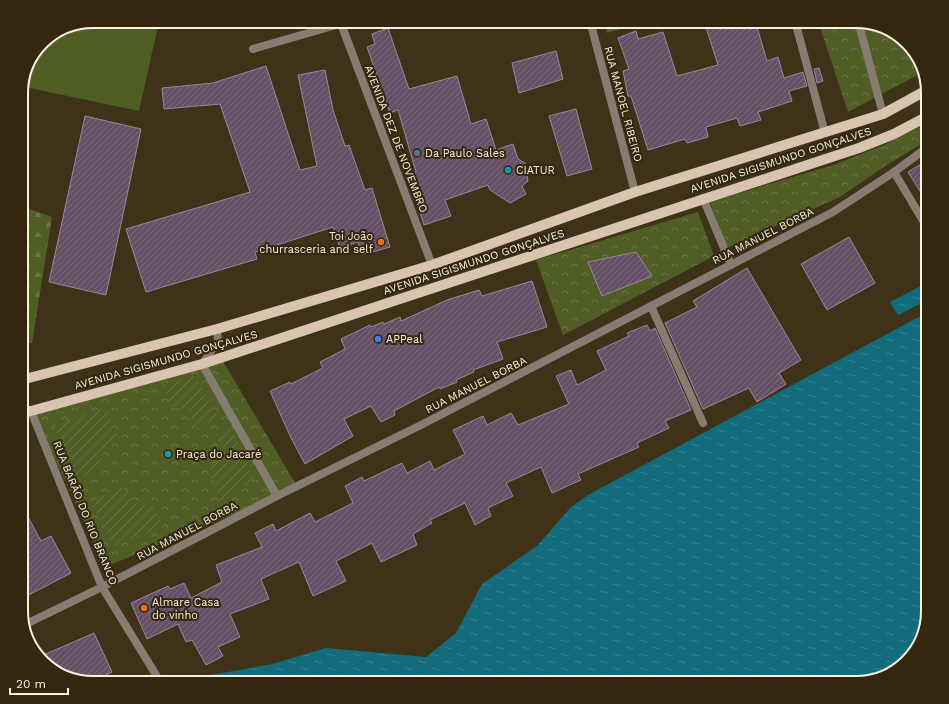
<svg xmlns="http://www.w3.org/2000/svg" width="949" height="704" font-family="'Work Sans',sans-serif">
	<style>
		.forest { fill: url(#forest-firs) }
		.park { fill: url(#park-crowns) }
		.garden { fill: url(#garden-furrows) }
		.pitch { fill: #505e26 }
		.water { fill: url(#water-ripples) }
		.building { fill: url(#building-hatch); stroke: #9d859c }
		.lines { fill: none; stroke-linecap: round; stroke-linejoin: round }
		.service { stroke: #867c72; stroke-width: 8 }
		.minor { stroke: #867c72; stroke-width: 8 }
		.primary { stroke: #d8c4af; stroke-width: 10 }
		.service-dot { fill: #5c6f8a; stroke: #33280f; stroke-width: 1.5 }
		.culture-dot { fill: #0f9aa8; stroke: #33280f; stroke-width: 1.5 }
		.food-dot { fill: #e8710a; stroke: #33280f; stroke-width: 1.5 }
		.shop-dot { fill: #3f7fe0; stroke: #33280f; stroke-width: 1.5 }
		.labels { text-anchor: middle; dominant-baseline: central; stroke-width: 4; stroke-linejoin: round; paint-order: stroke }
		.street-label { font-size: 11px; fill: #f9f1e2; stroke: #33280f }
		.poi-label { font-size: 11px; fill: #f9f1e2; stroke: #33280f; text-anchor: start }
		.rim { fill: none; stroke: #f9f1e2; stroke-width: 2 }
	</style>
	<defs>
		<pattern id="forest-firs" width="22" height="20" patternUnits="userSpaceOnUse"><rect width="22" height="20" fill="#505e26"/><path d="M5 1l3.5 6h-7zM16 11l3.5 6h-7z" fill="#6a7645"/></pattern>
		<pattern id="park-crowns" width="20" height="18" patternUnits="userSpaceOnUse"><rect width="20" height="18" fill="#505e26"/><path d="M2 6a3 3 0 1 1 6 0M12 15a3 3 0 1 1 6 0" fill="none" stroke="#6a7645"/></pattern>
		<pattern id="garden-furrows" width="10" height="10" patternUnits="userSpaceOnUse"><rect width="10" height="10" fill="#505e26"/><path d="M-1 1l2-2M0 10L10 0M9 11l2-2" fill="none" stroke="#6a7645"/></pattern>
		<pattern id="water-ripples" width="26" height="14" patternUnits="userSpaceOnUse"><rect width="26" height="14" fill="#126c7b"/><path d="M2 4q2-2 4 0t4 0M15 11q2-2 4 0t4 0" fill="none" stroke="#35818d"/></pattern>
		<pattern id="building-hatch" width="6" height="6" patternUnits="userSpaceOnUse"><rect width="6" height="6" fill="#665066"/><path d="M-1 1l2-2M0 6l6-6M5 7l2-2" fill="none" stroke="#7d6a7c"/></pattern>
	</defs>
	<rect width="100%" height="100%" fill="#3e3219"/>
	<!-- forest -->
	<polygon class="forest" points="21,206 52,217 32,343 21,344"/>
	<!-- park -->
	<g class="park">
		<polygon points="818,21 856,21 900,36 920,61 923,72 848,112"/>
		<polygon points="925,124 928,124 928,140 885,166 840,197 727,248 710,202 836,164 884,145"/>
		<polygon points="698,212 714,256 563,335 536,260"/>
		<polygon points="221,358 298,488 105,567 34,413"/>
	</g>
	<!-- garden -->
	<g class="garden">
		<polygon points="195,376 218,417 195,428 189,411 170,407 163,385"/>
		<polygon points="105,407 119,439 103,451 99,469 78,478 54,426"/>
		<polygon points="232,429 254,479 220,501 209,467 227,455 215,434"/>
		<polygon points="123,487 135,503 154,506 163,527 113,546 91,502"/>
	</g>
	<!-- pitch -->
	<g class="pitch">
		<polygon points="93,21 159,21 139,111 25,87 33,55 45,39"/>
		<polygon points="604,21 647,21 607,33"/>
	</g>
	<!-- water -->
	<g class="water">
		<polygon points="923,285 928,293 928,300 898,315 890,302"/>
		<polygon points="928,312 928,611 913,655 888,676 856,683 196,683 200,677 272,664 326,648 426,657 456,633 482,584 537,546 571,507 588,495"/>
	</g>
	<!-- building -->
	<g class="building">
		<polygon points="704,21 749,21 751,29 757,27 767,61 778,57 784,78 803,72 807,86 789,91 792,101 758,112 761,120 740,126 737,118 706,127 708,137 687,143 685,139 648,150 631,96 628,96 623,71 629,69 618,38 636,31 638,39 663,32 677,76 718,65"/>
		<polygon points="388,28 409,89 457,76 471,124 486,119 496,150 513,144 518,159 525,163 528,181 522,186 526,194 510,203 490,190 488,185 445,200 451,216 424,225 413,192 415,191 410,174 416,172 398,110 390,113 367,47 375,44 372,34"/>
		<polygon points="556,51 563,79 519,93 512,63"/>
		<polygon points="266,66 300,170 317,166 298,75 325,70 333,110 345,146 349,145 365,190 372,188 390,247 362,255 358,242 340,248 333,227 255,252 257,259 146,292 126,229 250,192 220,104 164,109 162,88 213,83"/>
		<polygon points="819,68 823,81 817,83 814,69"/>
		<polygon points="576,109 592,169 567,176 549,116"/>
		<polygon points="85,116 141,129 106,295 49,282"/>
		<polygon points="928,160 928,204 908,172"/>
		<polygon points="849,237 875,283 827,310 801,264"/>
		<polygon points="636,252 652,276 602,296 588,262"/>
		<polygon points="747,268 801,360 779,373 786,384 757,402 749,388 703,409 665,323 697,307 693,301"/>
		<polygon points="532,281 547,327 497,342 503,359 473,370 474,372 456,380 457,382 440,389 439,387 394,411 395,415 381,422 371,406 344,419 353,436 305,464 291,438 270,391 290,382 291,384 323,368 320,362 345,349 341,339 370,325 371,327 383,322 384,324 400,317 401,321 447,300 479,290 482,296"/>
		<polygon points="647,325 650,331 655,328 691,410 665,421 669,428 637,443 639,447 578,474 581,480 552,493 541,467 506,483 513,496 488,508 491,516 475,525 465,503 430,520 432,523 413,534 417,545 381,562 372,543 336,561 346,581 313,596 299,562 261,579 269,599 230,614 240,637 218,647 223,656 206,665 192,640 186,642 178,624 147,639 131,603 168,586 170,589 184,583 191,598 222,582 216,565 262,547 255,533 273,524 276,531 310,513 315,522 353,503 345,486 362,477 364,481 402,463 407,473 430,461 434,470 465,454 453,430 483,416 487,425 511,413 518,425 569,404 556,376 571,370 577,385 606,370 597,351 629,336 627,333"/>
		<polygon points="21,504 41,541 51,536 71,573 21,599"/>
		<polygon points="94,633 112,672 90,682 49,668 39,657"/>
	</g>
	<g class="lines">
		<!-- service -->
		<g class="service">
			<polyline points="858,21 883,114"/>
			<polyline points="894,172 928,229"/>
		</g>
		<!-- minor -->
		<g class="minor">
			<polyline points="340,21 432,265"/>
			<polyline points="590,21 635,192"/>
			<polyline points="795,21 825,133"/>
			<polyline points="253,49 350,21"/>
			<polyline points="703,198 731,265"/>
			<polyline points="651,306 703,423"/>
			<polyline points="217,329 218,341 202,364 277,496"/>
			<polyline points="31,411 102,587 161,683"/>
			<polyline points="24,625 102,587 277,496 421,425 833,212 894,172 928,147"/>
		</g>
		<!-- primary -->
		<g class="primary">
			<polyline points="21,380 217,329 432,265 635,192 883,114 927,90"/>
			<polyline points="21,412 31,411 202,364 859,148 894,134 928,116"/>
		</g>
	</g>
	<!-- markers -->
	<circle class="service-dot" cx="417" cy="153" r="4"/>
	<g class="culture-dot">
		<circle cx="508" cy="170" r="4"/>
		<circle cx="168" cy="454" r="4"/>
	</g>
	<g class="food-dot">
		<circle cx="381" cy="242" r="4"/>
		<circle cx="144" cy="608" r="4"/>
	</g>
	<circle class="shop-dot" cx="378" cy="339" r="4"/>
	<g class="labels">
		<!-- street labels -->
		<g class="street-label">
			<text transform="translate(623 104) rotate(75)">RUA MANOEL RIBEIRO</text>
			<text transform="translate(396 139) rotate(69)">AVENIDA DEZ DE NOVEMBRO</text>
			<text transform="translate(781 160) rotate(-18)">AVENIDA SIGISMUNDO GONÇALVES</text>
			<text transform="translate(763 236) rotate(-27)">RUA MANUEL BORBA</text>
			<text transform="translate(474 262) rotate(-18)">AVENIDA SIGISMUNDO GONÇALVES</text>
			<text transform="translate(166 360) rotate(-16)">AVENIDA SIGISMUNDO GONÇALVES</text>
			<text transform="translate(476 385) rotate(-27)">RUA MANUEL BORBA</text>
			<text transform="translate(85 513) rotate(68)">RUA BARÃO DO RIO BRANCO</text>
			<text transform="translate(187 531) rotate(-28)">RUA MANUEL BORBA</text>
		</g>
		<!-- poi labels -->
		<g class="poi-label">
			<text x="425" y="153">Da Paulo Sales</text>
			<text x="516" y="170">CIATUR</text>
			<text x="373" y="236" text-anchor="end">Toi João<tspan x="373" dy="13">churrasceria and self</tspan></text>
			<text x="386" y="339">APPeal</text>
			<text x="176" y="454">Praça do Jacaré</text>
			<text x="152" y="602">Almare Casa<tspan x="152" dy="13">do vinho</tspan></text>
		</g>
	</g>
	<!-- crop -->
	<path d="M0 0H949V704H0ZM93 28H856A65 65 0 0 1 921 93V611A65 65 0 0 1 856 676H93A65 65 0 0 1 28 611V93A65 65 0 0 1 93 28Z" fill="#33280f" fill-rule="evenodd"/>
	<path class="rim" d="M93 28H856A65 65 0 0 1 921 93V611A65 65 0 0 1 856 676H93A65 65 0 0 1 28 611V93A65 65 0 0 1 93 28Z"/>
	<!-- scale -->
	<path d="M10 688v6h58v-6" fill="none" stroke="#f9f1e2" stroke-width="2"/>
	<text x="16" y="688" font-size="12" fill="#f9f1e2" stroke="#33280f" stroke-width="3" paint-order="stroke">20 m</text>
</svg>
